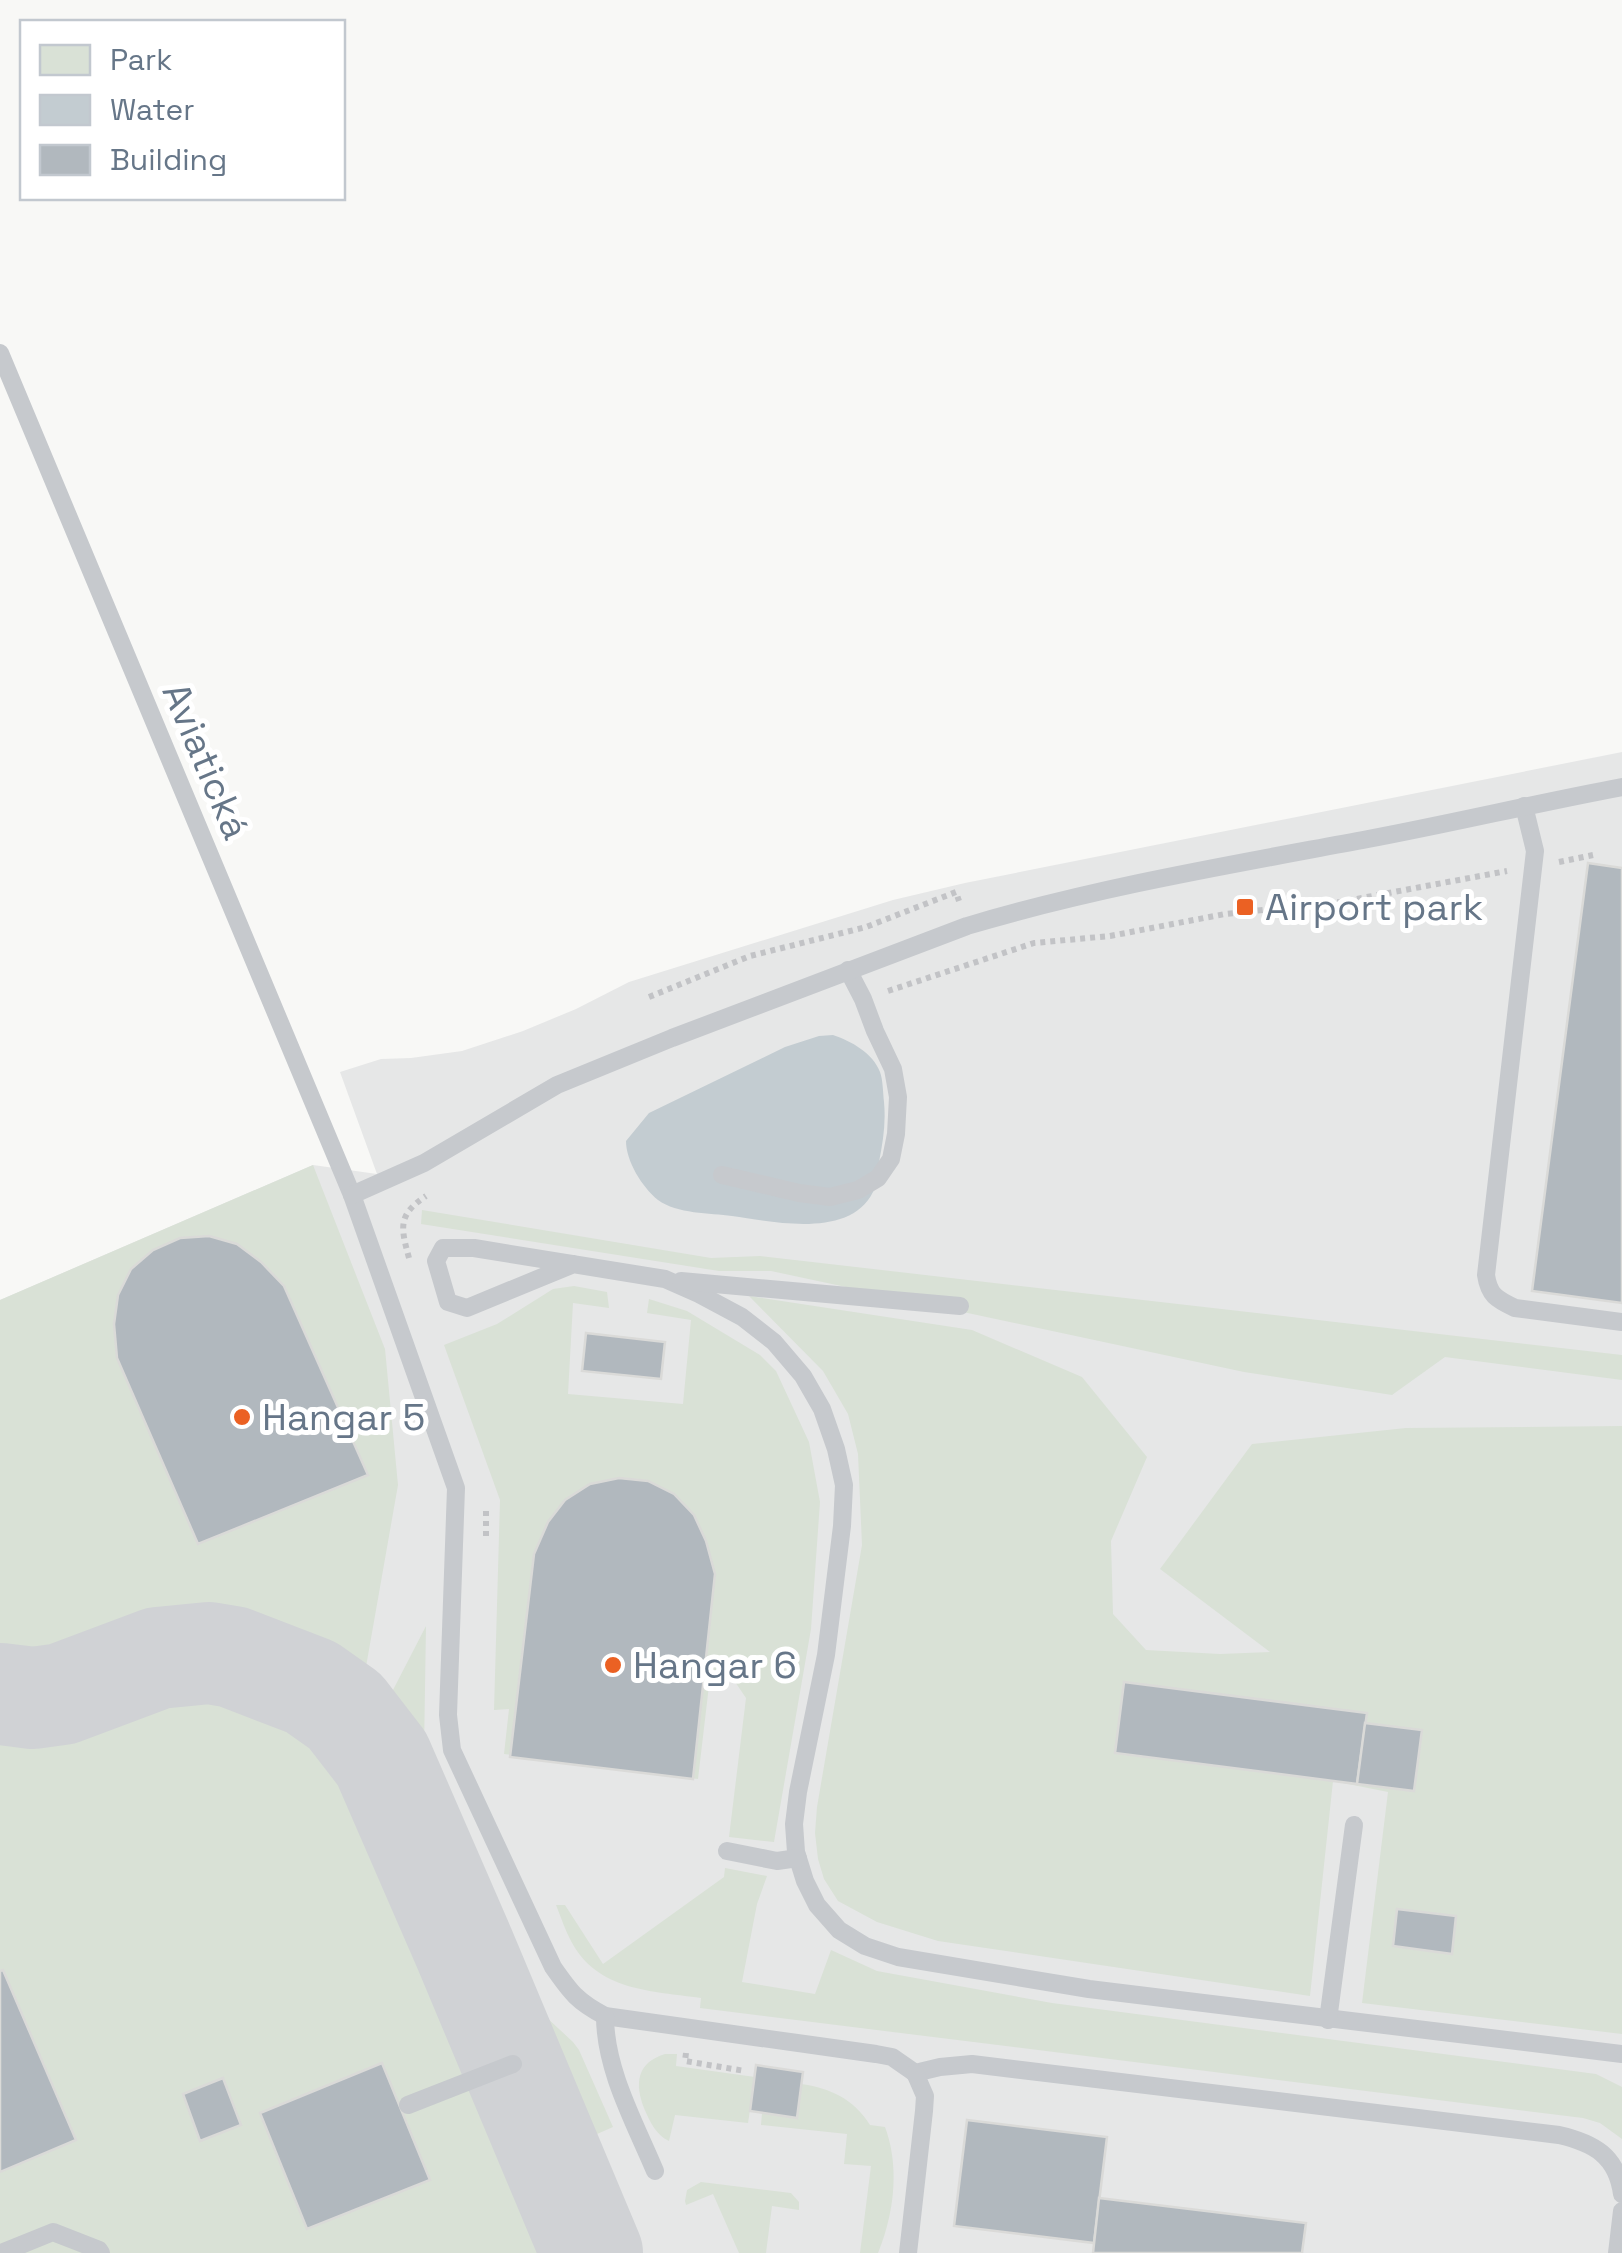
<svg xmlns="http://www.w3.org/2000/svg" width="1622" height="2253" font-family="'Space Grotesk',sans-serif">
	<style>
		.built { fill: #e6e7e7 }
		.green { fill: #d9e1d6 }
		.water { fill: #c3ccd1 }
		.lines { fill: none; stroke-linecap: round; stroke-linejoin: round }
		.taxiway { stroke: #d0d2d5; stroke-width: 102 }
		.building { fill: #b1b8be; stroke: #dadad8; stroke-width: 2.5 }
		.path { stroke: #c2c3c6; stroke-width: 6; stroke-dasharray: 5 5; stroke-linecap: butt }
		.service { stroke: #c6c9cd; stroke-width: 18 }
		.poi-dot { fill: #eb6123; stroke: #fff; stroke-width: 4 }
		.labels { text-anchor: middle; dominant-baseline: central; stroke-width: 10; stroke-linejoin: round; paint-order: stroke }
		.street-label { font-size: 38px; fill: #667688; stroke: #fff }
		.poi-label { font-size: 38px; fill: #667688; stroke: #fff; text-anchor: start }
	</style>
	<rect width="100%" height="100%" fill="#f8f8f6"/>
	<!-- built -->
	<polygon class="built" points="1622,752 1622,2253 0,2253 0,1300 313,1165 377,1174 340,1072 381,1059 411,1058 462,1051 523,1031 576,1009 629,982 893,900 965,883"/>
	<!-- green -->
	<g class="green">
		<polygon points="313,1165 385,1349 398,1485 348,1769 392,1867 466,2049 554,2253 0,2253 0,1300"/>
		<polygon points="422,1210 711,1258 760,1256 1622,1355 1622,1380 1445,1357 1392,1395 1244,1372 771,1271 719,1271 421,1224"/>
		<polygon points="574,1286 607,1292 609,1308 573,1303 568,1394 683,1404 691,1320 647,1313 649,1299 687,1311 760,1355 776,1371 809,1442 820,1502 811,1629 774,1842 729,1837 746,1698 729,1673 710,1677 698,1779 504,1754 509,1709 494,1710 500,1500 444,1345 497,1324 553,1289"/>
		<polygon points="749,1296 972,1330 1082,1377 1147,1457 1111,1541 1113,1614 1146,1650 1220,1654 1270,1652 1160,1569 1252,1444 1406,1428 1622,1426 1622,2034 1362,2003 1388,1792 1333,1781 1310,1996 938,1941 877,1922 838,1901 824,1879 818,1859 815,1833 817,1807 862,1545 858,1454 848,1414 823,1371"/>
		<path d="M426,1626L424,1750L436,1789C417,1766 403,1718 393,1690Z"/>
		<path d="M725,1868L767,1876L757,1904L742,1982L815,1994L831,1950L877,1971L1052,2003L1596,2074L1622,2087V2139L1600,2123L1583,2118L700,2008L701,1998C652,1991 597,1991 571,1941C565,1930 561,1917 556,1905H565L603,1964L724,1877Z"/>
		<polygon points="481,1878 488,1884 536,2000 545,2016 573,2042 579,2050 613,2127 588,2138 638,2253 630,2253 473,1883"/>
		<path d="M665,2054H677L676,2066L755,2077L748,2123L675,2115L669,2141C656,2135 650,2122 644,2108C635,2084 636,2063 665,2054Z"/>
		<path d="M801,2084C830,2088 854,2099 870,2125L885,2127C900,2167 894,2214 878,2253H860L871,2166L844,2164L847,2134L761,2125L762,2113L797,2117Z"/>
		<polygon points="701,2182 791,2193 799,2202 799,2210 772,2206 766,2253 739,2253 713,2194 686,2205 685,2201 687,2190"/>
	</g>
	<!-- water -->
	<path class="water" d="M833,1035C851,1041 873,1053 880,1072C883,1080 883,1093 884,1102C886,1123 883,1142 879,1162C877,1172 877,1184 873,1192C850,1239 773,1222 732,1216C710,1213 677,1214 658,1200C642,1187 626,1161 626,1141L649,1113L785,1047L819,1036Z"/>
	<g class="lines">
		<!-- taxiway -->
		<polyline class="taxiway" points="0,1694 33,1698 62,1694 158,1658 209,1653 233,1657 311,1687 345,1711 382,1759 465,1950 592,2253"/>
	</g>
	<!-- building -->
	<g class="building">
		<polygon points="1588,863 1622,868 1622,1303 1532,1291"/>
		<polygon points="209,1236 237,1244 261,1262 284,1286 368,1475 198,1544 117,1358 114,1324 118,1295 131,1269 153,1250 180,1238"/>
		<polygon points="586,1333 665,1342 661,1379 582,1371"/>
		<polygon points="619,1478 648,1481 674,1494 694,1515 706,1541 715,1574 693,1779 510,1757 534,1554 548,1522 565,1500 590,1484"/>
		<polygon points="1124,1682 1367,1713 1357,1784 1115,1753"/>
		<polygon points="1365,1723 1422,1730 1414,1791 1357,1784"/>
		<polygon points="1397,1909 1456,1916 1452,1954 1393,1946"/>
		<polygon points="3,1970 76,2140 0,2172 0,1971"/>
		<polygon points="382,2063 430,2180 307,2229 260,2113"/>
		<polygon points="756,2065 803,2072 797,2118 750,2111"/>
		<polygon points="223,2078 241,2125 200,2141 183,2094"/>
		<polygon points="967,2120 1107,2137 1094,2243 954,2226"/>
		<polygon points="1099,2198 1306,2223 1302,2253 1093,2253"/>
	</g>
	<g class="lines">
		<!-- path -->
		<g class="path">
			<polyline points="1559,862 1593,855"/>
			<polyline points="888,991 1034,943 1110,936 1225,914 1340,902 1507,871"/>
			<polyline points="649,997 750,956 866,927 956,892 959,901"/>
			<path d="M409,1258C401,1228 397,1215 426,1196"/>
			<polyline points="486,1536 486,1509"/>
			<polyline points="686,2053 685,2061 745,2071"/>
		</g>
		<!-- service -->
		<g class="service">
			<path d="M0,353L352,1195L456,1488L448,1715L452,1750L553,1967C571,1993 578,2002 605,2016L876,2054L892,2057L915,2073L940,2067L972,2064L1559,2135C1594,2143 1617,2156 1622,2194"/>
			<path d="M1524,806L1535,851L1486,1275C1489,1295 1496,1299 1515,1308L1622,1322"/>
			<polyline points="722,1175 799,1193 830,1197 858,1190 878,1178 891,1159 896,1134 898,1097 893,1069 875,1031 863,999 848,970"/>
			<path d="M352,1195L424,1163L557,1085L672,1038L967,926C1097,887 1235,864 1368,839C1453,823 1537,803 1622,787"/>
			<polyline points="574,1264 467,1308 448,1302 436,1261 443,1248 474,1248 665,1279 699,1294 742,1317 774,1342 803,1376 822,1409 836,1449 844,1485 842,1526 826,1655 798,1792 794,1824 796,1852 805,1881 817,1905 839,1930 865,1946 898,1957 1089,1989 1622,2054"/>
			<polyline points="681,1281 960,1306"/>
			<polyline points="727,1851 777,1861 798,1858"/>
			<path d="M605,2016C605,2070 635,2123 655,2171"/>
			<polyline points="1328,2020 1354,1825"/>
			<polyline points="408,2105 513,2064"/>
			<polyline points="1,2253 53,2232 99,2250 101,2253"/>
			<polyline points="908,2253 924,2111 925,2096 915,2073"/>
			<polyline points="1617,2253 1622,2211"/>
		</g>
	</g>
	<!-- markers -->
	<g class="poi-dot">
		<rect x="1235" y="897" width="20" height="20" rx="5"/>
		<circle cx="242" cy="1417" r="10"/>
		<circle cx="613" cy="1665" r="10"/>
	</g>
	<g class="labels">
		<!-- street labels -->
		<g class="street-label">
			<text transform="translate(206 761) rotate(67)">Aviatická</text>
		</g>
		<!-- poi labels -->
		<g class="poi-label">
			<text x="1265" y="907">Airport park</text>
			<text x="262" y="1417">Hangar 5</text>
			<text x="633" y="1665">Hangar 6</text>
		</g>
	</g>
	<!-- legend -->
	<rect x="20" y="20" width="325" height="180" fill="#ffffff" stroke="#c2c8cf" stroke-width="2.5"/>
	<rect x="40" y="45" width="50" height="30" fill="#d9e1d6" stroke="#c2c8cf" stroke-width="2.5"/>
	<text x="110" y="70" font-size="30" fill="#667688">Park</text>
	<rect x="40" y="95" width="50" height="30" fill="#c3ccd1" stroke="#c2c8cf" stroke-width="2.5"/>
	<text x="110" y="120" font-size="30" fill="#667688">Water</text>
	<rect x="40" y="145" width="50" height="30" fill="#b1b8be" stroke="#c2c8cf" stroke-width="2.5"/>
	<text x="110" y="170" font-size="30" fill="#667688">Building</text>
</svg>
